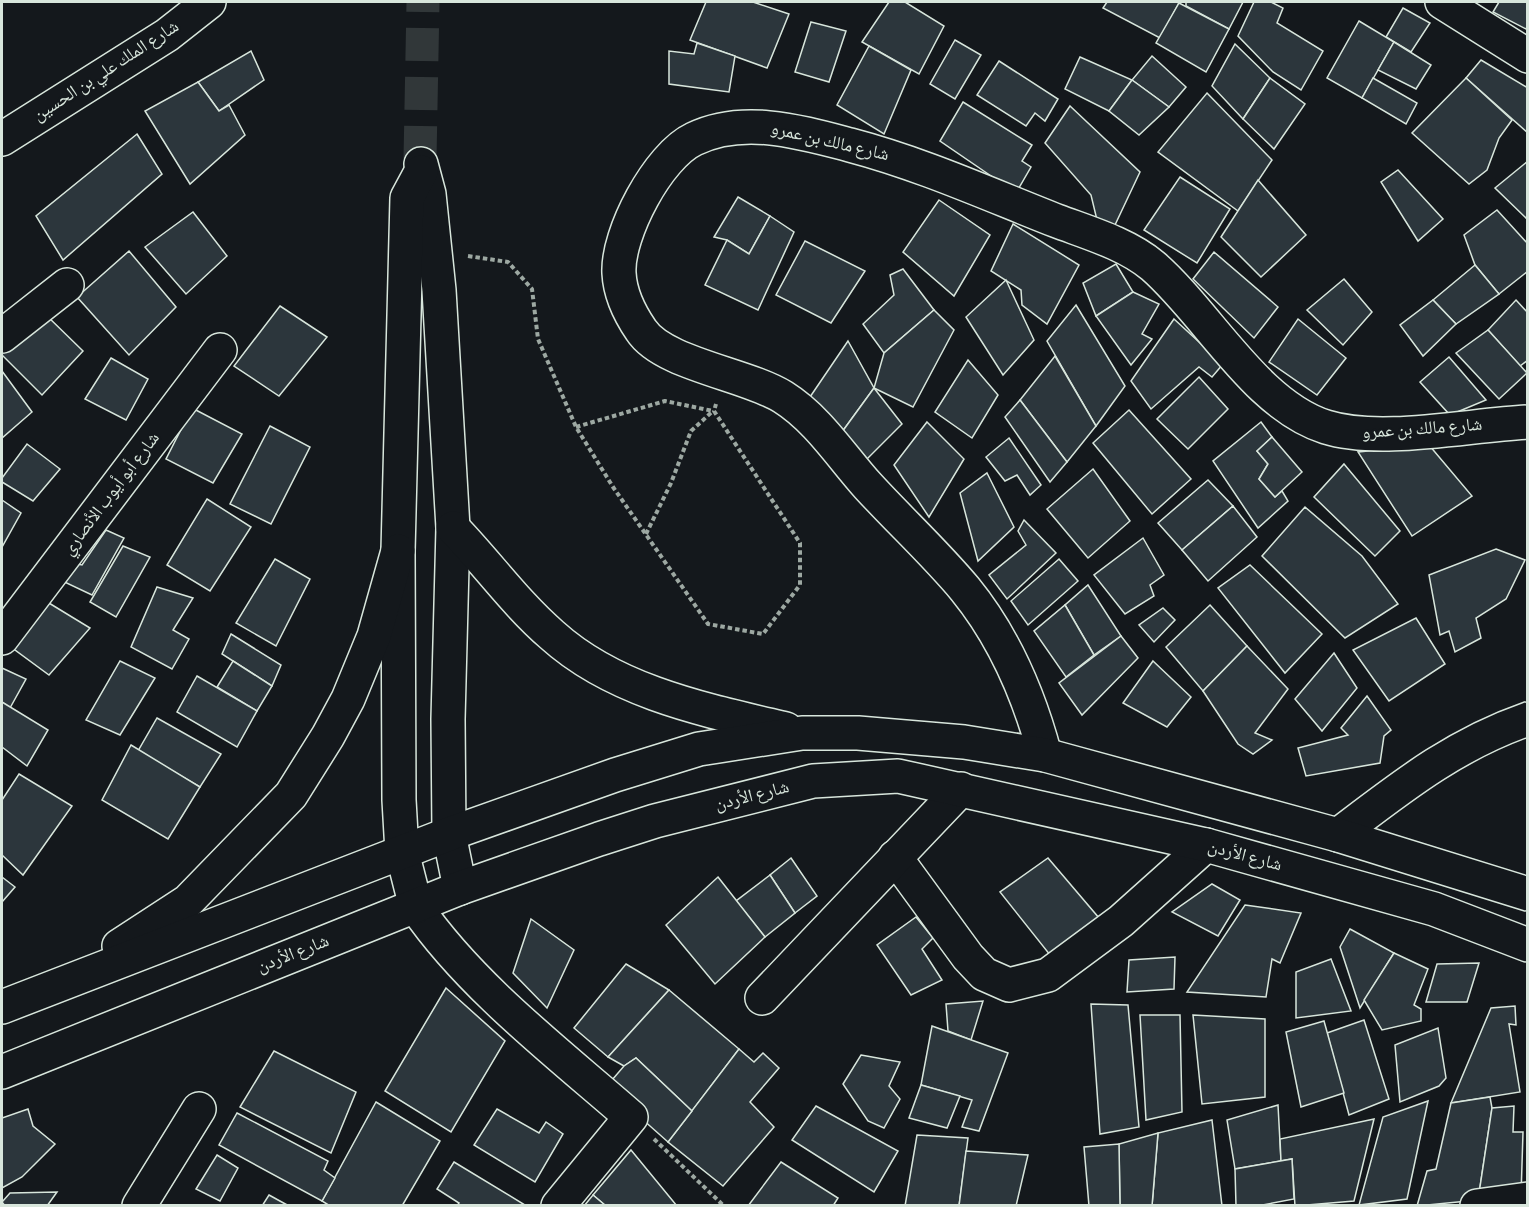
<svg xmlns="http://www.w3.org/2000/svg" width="1529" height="1207" font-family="'Alegreya Sans','Noto Naskh Arabic',sans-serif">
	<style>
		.building { fill: #2c363c; stroke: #d8e6dc; stroke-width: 1.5 }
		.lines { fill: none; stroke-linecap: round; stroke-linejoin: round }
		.major-tunnel { stroke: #313739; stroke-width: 33; stroke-dasharray: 33 16; stroke-linecap: butt }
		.minor-casing { stroke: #d8e6dc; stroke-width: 36 }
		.major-casing { stroke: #d8e6dc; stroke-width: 36 }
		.highway-casing { stroke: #d8e6dc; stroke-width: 36 }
		.path { stroke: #9da8a2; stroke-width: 4; stroke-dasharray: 4.5 3; stroke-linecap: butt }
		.minor { stroke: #14181c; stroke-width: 33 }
		.major { stroke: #14181c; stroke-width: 33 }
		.highway { stroke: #14181c; stroke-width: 33 }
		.labels { text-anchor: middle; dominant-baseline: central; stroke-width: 4.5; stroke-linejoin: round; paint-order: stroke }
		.street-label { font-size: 18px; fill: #d8e6dc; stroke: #14181c }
	</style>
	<rect width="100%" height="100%" fill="#14181c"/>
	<!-- building -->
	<g class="building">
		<polygon points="706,2 753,2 789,14 767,68 690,40"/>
		<polygon points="889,2 905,2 944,26 919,74 862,42"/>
		<polygon points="1107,2 1177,2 1179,3 1160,38 1103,8"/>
		<polygon points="1186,2 1243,2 1229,29 1186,6"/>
		<polygon points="1254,2 1271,2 1283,8 1277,23 1323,51 1301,90 1273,72 1238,36"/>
		<polygon points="1499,2 1528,2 1528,30 1493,12"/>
		<polygon points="1179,3 1229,29 1206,72 1156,43"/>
		<polygon points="1403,8 1430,23 1411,52 1386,37"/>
		<polygon points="1359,21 1394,42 1362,98 1327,78"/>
		<polygon points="811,22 846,31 829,82 795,72"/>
		<polygon points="955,40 981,55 955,99 930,84"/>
		<polygon points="1394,42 1431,65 1416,89 1378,70"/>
		<polygon points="697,43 735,56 729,92 669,84 669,51 694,54"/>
		<polygon points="1235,44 1270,78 1243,119 1212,86"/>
		<polygon points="869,46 911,70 884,134 837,105"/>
		<polygon points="251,51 264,80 219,111 198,82"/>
		<polygon points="1152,56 1186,87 1169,107 1132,80"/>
		<polygon points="1080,57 1132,80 1109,111 1065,89"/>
		<polygon points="1481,60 1528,88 1528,133 1466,78"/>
		<polygon points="999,61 1058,99 1045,121 1035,113 1026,126 977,95"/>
		<polygon points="1270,78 1305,104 1274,149 1243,119"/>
		<polygon points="1373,78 1417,103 1406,124 1362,98"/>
		<polygon points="1466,78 1512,120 1499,138 1487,170 1469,184 1412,133"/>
		<polygon points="1132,80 1169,107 1139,135 1109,111"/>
		<polygon points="198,82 219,111 229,105 245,135 190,184 145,111"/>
		<polygon points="1207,93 1272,160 1238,211 1158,152"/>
		<polygon points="963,102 1032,145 1022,161 1031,167 1016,193 940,141"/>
		<polygon points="1070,106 1140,172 1114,227 1097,220 1091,195 1045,143"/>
		<polygon points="137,134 162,174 63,260 36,216"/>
		<polygon points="1528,161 1528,220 1495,188"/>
		<polygon points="1398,170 1443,219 1418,241 1381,182"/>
		<polygon points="1180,177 1230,209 1197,263 1144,230"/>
		<polygon points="1258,180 1306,235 1261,277 1221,237"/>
		<polygon points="738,197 770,216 749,254 727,240 714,237"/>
		<polygon points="939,200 990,235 954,296 903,252"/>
		<polygon points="1497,210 1528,244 1528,271 1499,294 1475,265 1464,235"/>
		<polygon points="193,212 227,256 186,294 145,247"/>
		<polygon points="770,216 794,232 758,310 705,285 727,240 749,254"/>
		<polygon points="1013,224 1079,265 1047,324 1022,305 1021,290 991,271"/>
		<polygon points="805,241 865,271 831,323 776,295"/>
		<polygon points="129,251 176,307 129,355 77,297"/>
		<polygon points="1214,252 1278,307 1254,338 1193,279"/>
		<polygon points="1116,264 1133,292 1096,316 1083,283"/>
		<polygon points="1475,265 1499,294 1456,324 1433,300"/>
		<polygon points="903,269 934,310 884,353 863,324 894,295 890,275"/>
		<polygon points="1344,279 1372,312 1343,345 1307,310"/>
		<polygon points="1006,280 1034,340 1003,375 966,317"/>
		<polygon points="1133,292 1159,304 1142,334 1152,339 1131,365 1096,316"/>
		<polygon points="1433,300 1456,324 1423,356 1400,325"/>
		<polygon points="1516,300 1528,313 1528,360 1520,366 1488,330"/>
		<polygon points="1076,305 1125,386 1096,426 1047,341"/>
		<polygon points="280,306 327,337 279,396 234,366"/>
		<polygon points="934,310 954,330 913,407 874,388 884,353"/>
		<polygon points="44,313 83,351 42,395 2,355 2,350"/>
		<polygon points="1174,319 1223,364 1212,377 1199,367 1151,409 1131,381"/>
		<polygon points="1298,319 1346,358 1317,395 1269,362"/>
		<polygon points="1488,330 1527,373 1499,399 1456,353"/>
		<polygon points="848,341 874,388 842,432 810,397"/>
		<polygon points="1055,356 1096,426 1067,462 1020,400"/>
		<polygon points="1449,357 1486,400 1450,415 1420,382"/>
		<polygon points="111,358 148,379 126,420 85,399"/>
		<polygon points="968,360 998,395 972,438 935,412"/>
		<polygon points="2,371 32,412 2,438"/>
		<polygon points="1199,377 1228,409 1188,449 1157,419"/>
		<polygon points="874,388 902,424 867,459 842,432"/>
		<polygon points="1020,400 1067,462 1050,482 1005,417"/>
		<polygon points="192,408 242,434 213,483 166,459"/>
		<polygon points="1129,410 1191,479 1152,514 1093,443"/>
		<polygon points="927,422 964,459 929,517 894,465"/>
		<polygon points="1261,422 1272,437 1257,451 1268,464 1259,479 1275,497 1282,491 1288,501 1258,528 1213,461"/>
		<polygon points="270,426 310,447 271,524 230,504"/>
		<polygon points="1272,437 1302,472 1275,497 1259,479 1268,464 1257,451"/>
		<polygon points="1009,438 1041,485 1030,495 1017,475 1005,481 986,457"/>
		<polygon points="27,444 60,469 33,501 2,482 2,478"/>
		<polygon points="1429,445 1472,496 1412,536 1358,452"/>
		<polygon points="1344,464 1400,531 1375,556 1314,497"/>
		<polygon points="1093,469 1130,521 1088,558 1047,509"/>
		<polygon points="987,473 1014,527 978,561 960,493"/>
		<polygon points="1208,480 1233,506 1182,550 1158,523"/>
		<polygon points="207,499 251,527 210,591 167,565"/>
		<polygon points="2,500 21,513 2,547"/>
		<polygon points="1233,506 1257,537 1208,581 1182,550"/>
		<polygon points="1305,507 1362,556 1398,604 1345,638 1262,556"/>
		<polygon points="1024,520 1056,553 1007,599 989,575 1026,545 1018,531"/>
		<polygon points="106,530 124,538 92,595 56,578 67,562 82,565"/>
		<polygon points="1143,538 1164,575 1150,585 1154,596 1125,614 1094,575"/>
		<polygon points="123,546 150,557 116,617 90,602"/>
		<polygon points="1496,549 1525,560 1506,599 1476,618 1481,638 1455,652 1449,631 1440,635 1429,575"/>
		<polygon points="275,559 310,579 276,646 236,623"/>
		<polygon points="1059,559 1078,581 1028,625 1011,601"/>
		<polygon points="1250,565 1322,634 1285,673 1218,588"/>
		<polygon points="1088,585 1121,636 1094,655 1065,605"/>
		<polygon points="157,587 193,598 173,630 189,639 172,669 131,647"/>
		<polygon points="44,600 90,628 49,675 11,647"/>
		<polygon points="1065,605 1094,655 1066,677 1034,631"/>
		<polygon points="1210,605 1247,646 1203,691 1166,647"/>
		<polygon points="1163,608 1175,620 1154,642 1139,625"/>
		<polygon points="1416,618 1445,664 1389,701 1353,650"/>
		<polygon points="231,634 281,665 272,686 222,654"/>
		<polygon points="1121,636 1138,658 1082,715 1059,683"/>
		<polygon points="1247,646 1288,689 1255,733 1272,740 1253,754 1238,744 1203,691"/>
		<polygon points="1334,653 1357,688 1322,731 1295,699"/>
		<polygon points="120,661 155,678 120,735 86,720"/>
		<polygon points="233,661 272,686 257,711 217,687"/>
		<polygon points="1153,661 1191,697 1167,727 1123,703"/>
		<polygon points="2,668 26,679 10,708 2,702"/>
		<polygon points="197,676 257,711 237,747 177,712"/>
		<polygon points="1367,696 1391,730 1384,736 1380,763 1306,776 1298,748 1348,735 1341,728"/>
		<polygon points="2,702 48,730 27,766 2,747"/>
		<polygon points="157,718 221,754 200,787 138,751"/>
		<polygon points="131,745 200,787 168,839 102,800"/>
		<polygon points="19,774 72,806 23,875 2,855 2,800"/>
		<polygon points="791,858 817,896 795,913 770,875"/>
		<polygon points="1048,858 1105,925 1058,965 1000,892"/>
		<polygon points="770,875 795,913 765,937 736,901"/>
		<polygon points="2,877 15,887 2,902"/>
		<polygon points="718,877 765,937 715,984 666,925"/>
		<polygon points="1212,884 1240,900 1218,936 1172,912"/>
		<polygon points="1245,905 1301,913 1280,963 1272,959 1266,997 1187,992"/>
		<polygon points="916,917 933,938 922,949 942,980 911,995 877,945"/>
		<polygon points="531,919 574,950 547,1008 513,973"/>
		<polygon points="1350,929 1394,953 1360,1008 1340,947"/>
		<polygon points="1394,953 1428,969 1414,1005 1421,1009 1421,1021 1382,1030 1364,1000"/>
		<polygon points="1175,957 1174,989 1127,992 1129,960"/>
		<polygon points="1331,959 1351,1011 1296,1018 1296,972"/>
		<polygon points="1479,963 1467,1002 1426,1002 1437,964"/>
		<polygon points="626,964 669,990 608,1057 574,1028"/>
		<polygon points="446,988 505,1041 451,1132 385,1091"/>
		<polygon points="669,990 739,1049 692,1111 636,1058 624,1066 608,1057"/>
		<polygon points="983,1001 971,1040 948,1031 946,1004"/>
		<polygon points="1091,1004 1128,1005 1139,1127 1100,1134"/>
		<polygon points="1515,1006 1516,1025 1509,1024 1520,1092 1451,1103 1491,1008"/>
		<polygon points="1140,1015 1180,1015 1182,1112 1146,1120"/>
		<polygon points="1193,1015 1265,1019 1265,1097 1202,1104"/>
		<polygon points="1364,1020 1389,1099 1349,1115 1327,1033"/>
		<polygon points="1324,1021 1344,1093 1301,1107 1286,1032"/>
		<polygon points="932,1026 1008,1053 979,1131 962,1127 972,1100 921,1085"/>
		<polygon points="1438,1028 1446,1078 1439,1086 1400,1102 1395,1045"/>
		<polygon points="739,1049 754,1062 763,1053 779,1068 750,1102 774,1127 723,1186 668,1142"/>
		<polygon points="274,1051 356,1092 331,1153 240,1107"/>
		<polygon points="861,1055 900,1062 889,1086 900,1099 884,1128 868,1121 843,1084"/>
		<polygon points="636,1058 692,1111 668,1142 606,1087 624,1066"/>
		<polygon points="921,1085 960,1096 947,1128 909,1118"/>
		<polygon points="1490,1097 1492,1108 1478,1200 1417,1206 1427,1171 1436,1169 1451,1103"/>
		<polygon points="1428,1101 1407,1199 1359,1205 1383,1117"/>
		<polygon points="376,1102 440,1141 402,1206 330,1206 322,1201"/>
		<polygon points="1278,1105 1281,1161 1235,1169 1227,1120"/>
		<polygon points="816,1106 898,1151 874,1192 792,1140"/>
		<polygon points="1514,1106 1513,1132 1523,1132 1521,1196 1478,1200 1492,1108"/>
		<polygon points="28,1109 33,1126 55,1144 22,1177 2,1188 2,1118"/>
		<polygon points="497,1109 539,1133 546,1122 563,1134 535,1182 474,1145"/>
		<polygon points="237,1113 328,1161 324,1170 335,1178 322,1201 219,1145"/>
		<polygon points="1374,1119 1354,1201 1295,1206 1292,1159 1281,1161 1280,1139"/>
		<polygon points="1212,1120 1222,1206 1152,1206 1158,1133"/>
		<polygon points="1158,1133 1152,1206 1120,1206 1119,1144"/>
		<polygon points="917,1135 968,1138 959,1206 905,1206"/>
		<polygon points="1119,1144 1120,1206 1089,1206 1084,1147"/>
		<polygon points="631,1150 677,1206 606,1206 593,1195"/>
		<polygon points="966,1151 1028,1155 1016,1206 959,1206"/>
		<polygon points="217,1155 238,1168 220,1201 196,1189"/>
		<polygon points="1292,1159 1294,1199 1257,1206 1236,1206 1235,1169"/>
		<polygon points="454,1162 525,1205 457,1206 459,1203 437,1189"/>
		<polygon points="781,1162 838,1198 833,1206 748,1206"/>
		<polygon points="57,1192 47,1206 5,1206 2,1202 10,1193"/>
		<polygon points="269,1195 289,1206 262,1206"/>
		<polygon points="593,1195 606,1206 584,1206"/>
	</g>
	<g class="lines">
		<!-- major-tunnel -->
		<polyline class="major-tunnel" points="420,159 423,2"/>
		<defs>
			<g id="minor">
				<polyline points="1442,2 1528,56"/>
				<polyline points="2,336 67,285"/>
				<polyline points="2,638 220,350"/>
				<path d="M1045,755C1029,695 1005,638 965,589C935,553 900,521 868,486C841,456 818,419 783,397C746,374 663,364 641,330C630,314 620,293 619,273C617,234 658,156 694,139C743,115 801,132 850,145C922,164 988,194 1057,221C1089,233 1127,244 1153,266C1208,314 1256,405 1326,427C1380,444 1468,425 1528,422"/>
				<path d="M1338,835C1400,788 1453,745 1528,719"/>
				<polyline points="895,857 968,957 984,974 1009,985 1048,975 1121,921 1206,845"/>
				<path d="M416,907C470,986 559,1054 631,1117L558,1206"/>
				<polyline points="762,998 961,789"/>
				<polyline points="139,1206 199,1109"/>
				<polyline points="1477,1206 1528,1199"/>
			</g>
			<g id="major">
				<polyline points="2,139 167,35 209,2"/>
				<polyline points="421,164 429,194 439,290 453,528 448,719 449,834 460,888"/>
				<polyline points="416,907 402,852 399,800 398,551 407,198 421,172"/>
			</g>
			<g id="highway">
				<path d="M453,528C487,563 515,603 552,635C615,692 705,710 786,729"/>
				<polyline points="119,946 188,901 291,795 328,736 348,699 374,636 398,551"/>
				<polyline points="2,1007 449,834 615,775 699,749 802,733 858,733 964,742 1045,755 1338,835 1528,894"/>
				<polyline points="2,1072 460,888 599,839 655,821 813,781 898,776 1206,845 1434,909 1528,945"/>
			</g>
		</defs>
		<!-- minor casing -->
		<use href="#minor" class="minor-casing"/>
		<!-- major casing -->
		<use href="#major" class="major-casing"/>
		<!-- highway casing -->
		<use href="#highway" class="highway-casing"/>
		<!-- path -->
		<g class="path">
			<polyline points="468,256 508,262 532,289 538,339 576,427 613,487 708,624 763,634 800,585 800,543 714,411 716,404"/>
			<polyline points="576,427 665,401 713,411"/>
			<polyline points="646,534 671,483 691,431 713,411"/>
			<polyline points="654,1139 724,1206"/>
		</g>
		<!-- minor -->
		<use href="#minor" class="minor"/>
		<!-- major -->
		<use href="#major" class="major"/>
		<!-- highway -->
		<use href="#highway" class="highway"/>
	</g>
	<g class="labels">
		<!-- street labels -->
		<g class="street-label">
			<text transform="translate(106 71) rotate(-33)">شارع الملك علي بن الحسين</text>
			<text transform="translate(830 142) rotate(13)">شارع مالك بن عمرو</text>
			<text transform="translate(1422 429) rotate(-4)">شارع مالك بن عمرو</text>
			<text transform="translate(111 494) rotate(-53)">شارع أبو أيوب الأنصاري</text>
			<text transform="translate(752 796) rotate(-14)">شارع الأردن</text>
			<text transform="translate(1245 856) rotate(15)">شارع الأردن</text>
			<text transform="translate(293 954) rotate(-21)">شارع الأردن</text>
		</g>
	</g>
	<!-- border -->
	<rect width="1529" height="1207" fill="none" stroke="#d8e6dc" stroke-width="6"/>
</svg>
